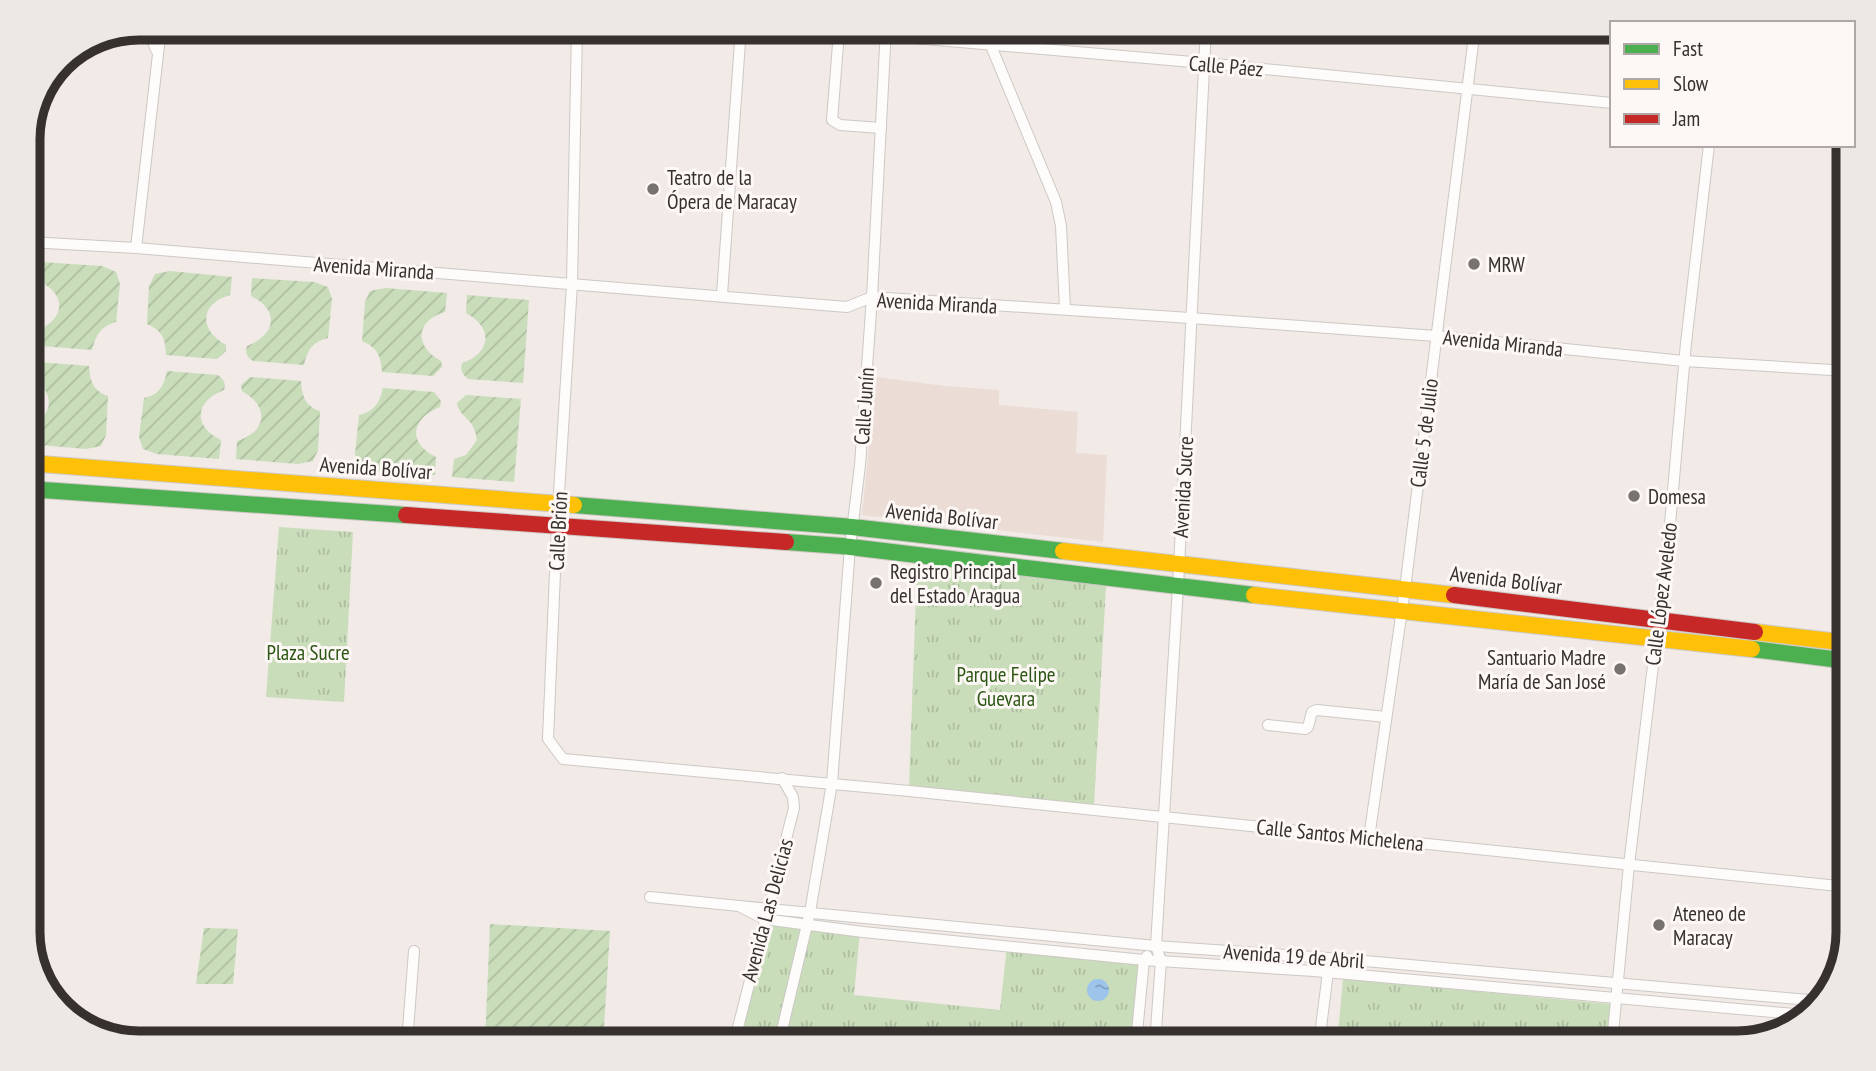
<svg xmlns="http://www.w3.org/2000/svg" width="1876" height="1071" font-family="'PT Sans Narrow',sans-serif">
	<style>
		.built { fill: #ebddd5 }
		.park { fill: url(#park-tufts) }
		.garden { fill: url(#garden-furrows) }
		.water { fill: url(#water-ripples) }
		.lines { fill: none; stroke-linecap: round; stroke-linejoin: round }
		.street-casing { stroke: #cdc8c4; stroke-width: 12 }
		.fast-casing { stroke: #cdc8c4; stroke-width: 18 }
		.slow-casing { stroke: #cdc8c4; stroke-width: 18 }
		.jam-casing { stroke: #cdc8c4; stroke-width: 18 }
		.street { stroke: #fdfcfb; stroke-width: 10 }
		.fast { stroke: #4caf50; stroke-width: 16 }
		.slow { stroke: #ffc107; stroke-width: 16 }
		.jam { stroke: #c62828; stroke-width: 16 }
		.poi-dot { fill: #77726e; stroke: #fdf8f5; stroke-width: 2.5 }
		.labels { text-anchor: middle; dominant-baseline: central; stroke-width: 6; stroke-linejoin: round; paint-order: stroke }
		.street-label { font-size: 21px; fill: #36312e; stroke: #fdf8f5 }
		.poi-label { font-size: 21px; fill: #36312e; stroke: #fdf8f5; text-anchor: start }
		.park-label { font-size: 21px; fill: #2c5614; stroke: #fdf8f5 }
		.rim { fill: none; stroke: #36312e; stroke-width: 9 }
	</style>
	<defs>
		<pattern id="park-tufts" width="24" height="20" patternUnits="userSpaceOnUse" patternTransform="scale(1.75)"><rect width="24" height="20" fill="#c9ddba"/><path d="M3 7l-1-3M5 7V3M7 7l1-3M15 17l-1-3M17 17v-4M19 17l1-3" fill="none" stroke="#adbea0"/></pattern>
		<pattern id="garden-furrows" width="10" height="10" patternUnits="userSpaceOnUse" patternTransform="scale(1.75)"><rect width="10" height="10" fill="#c9ddba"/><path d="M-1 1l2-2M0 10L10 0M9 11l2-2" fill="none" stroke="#adbea0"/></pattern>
		<pattern id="water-ripples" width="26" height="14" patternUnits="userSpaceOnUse" patternTransform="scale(1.75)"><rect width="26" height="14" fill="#9dc4ea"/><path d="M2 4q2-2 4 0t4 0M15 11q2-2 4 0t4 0" fill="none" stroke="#81a0be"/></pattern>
	</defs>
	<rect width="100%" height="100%" fill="#f1eae6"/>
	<!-- built -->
	<polygon class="built" points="876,377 945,386 999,390 999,405 1078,412 1076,453 1107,455 1103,542 862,515"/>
	<!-- park -->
	<g class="park">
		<polygon points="279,527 353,532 344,702 266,697"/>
		<polygon points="917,567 992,571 1106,585 1094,805 909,787"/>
		<polygon points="767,920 860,931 854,995 1000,1010 1007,946 1144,960 1136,1043 739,1043"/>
		<polygon points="1343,979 1611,1004 1607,1043 1337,1043"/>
	</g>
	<!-- garden -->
	<g class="garden">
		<path d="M40,262L102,266L116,272L120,284L116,322C101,326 96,335 92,350L41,346L34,336L36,331C65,320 68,295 39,281Z"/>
		<path d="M170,271L232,277L230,295C199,304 199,330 226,345V351L217,359L166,355C166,340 162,330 147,324L149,286L155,274Z"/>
		<path d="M252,278L314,282L328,287L332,299L328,338C313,341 307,350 304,365L253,361C247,357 245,353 247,346C276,335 280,310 251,296Z"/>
		<path d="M385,288L447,293L445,312C415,321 414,346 441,361L442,367L433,376L382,372C381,356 377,347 362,341L365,302L370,291Z"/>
		<path d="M467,295L529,300L523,383L468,379C462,374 460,370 462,363C491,353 494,328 466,313Z"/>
		<path d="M38,362L89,366C90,381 93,391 108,396L106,435L101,446L86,449L28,444V425C58,416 53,389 30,376L29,370Z"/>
		<path d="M167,371L218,375C224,380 226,383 224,390C195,401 192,426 221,440L219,459L157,454L143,449L139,437L144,398C159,395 164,386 167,371Z"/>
		<path d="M250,377L301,381C302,396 305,406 320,411L318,450L313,461L298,464L236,459L237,441C268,431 269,406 242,391L241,385Z"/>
		<path d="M383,388L434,392L441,401L440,407C411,418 407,443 436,457L435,475L373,471L359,466L355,454L359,415C374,412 380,402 383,388Z"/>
		<path d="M466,395L521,399L514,482L452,477L454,459L466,455L477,440C474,416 459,418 457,403Z"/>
		<polygon points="490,924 610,931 603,1043 485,1043"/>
		<polygon points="204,928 238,929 233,984 196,984"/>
	</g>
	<!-- water -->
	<circle class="water" cx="1098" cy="990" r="11"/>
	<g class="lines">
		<defs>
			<g id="street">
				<polyline points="577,28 572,284 557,525 548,739 563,759 909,791 1848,887"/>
				<polyline points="797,28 1204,63 1612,103"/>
				<polyline points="135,30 150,34 156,50"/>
				<polyline points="839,32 832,120 840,125 881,128"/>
				<polyline points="991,46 1056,202 1061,226 1065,309"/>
				<polyline points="28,242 136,248 847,307 872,297 1190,318 1436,336 1684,361 1848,371"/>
				<polyline points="136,248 161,28"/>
				<polyline points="722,295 741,28"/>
				<polyline points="1268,725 1305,729 1308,727 1312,712 1317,710 1386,717"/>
				<polyline points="1369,838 1405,589 1475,28"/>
				<polyline points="650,897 739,906"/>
				<polyline points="1806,1015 1314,971 1144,960 863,932 764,919 739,906 1156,946 1342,959 1820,1001"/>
				<polyline points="407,1043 414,951"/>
				<polyline points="734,1043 794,808 793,797 782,778"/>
				<polyline points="779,1043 810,912 832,783 850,547 860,465 872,297 886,28"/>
				<polyline points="1136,1043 1144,960 1147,956"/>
				<polyline points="1155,1043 1161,961 1156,946 1178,587 1206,28"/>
				<polyline points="1319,1043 1328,972"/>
				<polyline points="1612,1043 1629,865 1670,524 1686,343 1709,145"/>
			</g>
			<g id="fast">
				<polyline points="28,489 406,515"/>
				<polyline points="574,505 852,527 1063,551"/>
				<polyline points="786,542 842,546 1254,595"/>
				<polyline points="1752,649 1848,661"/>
			</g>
			<g id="slow">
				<polyline points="28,463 574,505"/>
				<polyline points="1063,551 1454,595"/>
				<polyline points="1254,595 1752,649"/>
				<polyline points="1755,632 1848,643"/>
			</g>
			<g id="jam">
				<polyline points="57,70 81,52"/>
				<polyline points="406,515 786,542"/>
				<polyline points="1454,595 1755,632"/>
			</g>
		</defs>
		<!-- street casing -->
		<use href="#street" class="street-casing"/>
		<!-- fast casing -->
		<use href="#fast" class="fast-casing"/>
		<!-- slow casing -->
		<use href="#slow" class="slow-casing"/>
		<!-- jam casing -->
		<use href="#jam" class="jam-casing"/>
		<!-- street -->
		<use href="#street" class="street"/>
		<!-- fast -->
		<use href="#fast" class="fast"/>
		<!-- slow -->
		<use href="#slow" class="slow"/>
		<!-- jam -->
		<use href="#jam" class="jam"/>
	</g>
	<!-- markers -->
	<g class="poi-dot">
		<circle cx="653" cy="189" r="7"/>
		<circle cx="1474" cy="264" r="7"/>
		<circle cx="1634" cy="496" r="7"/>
		<circle cx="876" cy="583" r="7"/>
		<circle cx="1620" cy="669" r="7"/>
		<circle cx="1659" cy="925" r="7"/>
	</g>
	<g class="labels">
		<!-- street labels -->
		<g class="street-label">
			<text transform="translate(1226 66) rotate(5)">Calle Páez</text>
			<text transform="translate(374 268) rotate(4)">Avenida Miranda</text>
			<text transform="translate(937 303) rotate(3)">Avenida Miranda</text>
			<text transform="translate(1503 343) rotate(6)">Avenida Miranda</text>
			<text transform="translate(864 406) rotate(-86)">Calle Junín</text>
			<text transform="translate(1424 433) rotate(-83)">Calle 5 de Julio</text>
			<text transform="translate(376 468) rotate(4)">Avenida Bolívar</text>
			<text transform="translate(1183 487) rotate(-87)">Avenida Sucre</text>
			<text transform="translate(942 516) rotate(6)">Avenida Bolívar</text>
			<text transform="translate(558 531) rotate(-87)">Calle Brión</text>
			<text transform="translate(1506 580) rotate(7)">Avenida Bolívar</text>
			<text transform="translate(1661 594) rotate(-83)">Calle López Aveledo</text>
			<text transform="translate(1340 835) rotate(6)">Calle Santos Michelena</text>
			<text transform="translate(767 910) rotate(-75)">Avenida Las Delicias</text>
			<text transform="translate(1294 956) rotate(4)">Avenida 19 de Abril</text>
		</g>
		<!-- poi labels -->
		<g class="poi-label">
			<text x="667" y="177">Teatro de la<tspan x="667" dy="24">Ópera de Maracay</tspan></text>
			<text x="1488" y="264">MRW</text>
			<text x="1648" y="496">Domesa</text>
			<text x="890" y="571">Registro Principal<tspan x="890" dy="24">del Estado Aragua</tspan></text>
			<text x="1606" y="657" text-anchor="end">Santuario Madre<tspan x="1606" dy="24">María de San José</tspan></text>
			<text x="1673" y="913">Ateneo de<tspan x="1673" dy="24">Maracay</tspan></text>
		</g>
		<!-- park labels -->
		<g class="park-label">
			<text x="308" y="652">Plaza Sucre</text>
			<text x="1006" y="674">Parque Felipe<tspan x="1006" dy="24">Guevara</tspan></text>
		</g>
	</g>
	<!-- crop -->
	<path d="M0 0H1876V1071H0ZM139 40H1737A99 99 0 0 1 1836 139V932A99 99 0 0 1 1737 1031H139A99 99 0 0 1 40 932V139A99 99 0 0 1 139 40Z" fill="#ede8e5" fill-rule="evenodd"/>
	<path class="rim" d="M139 40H1737A99 99 0 0 1 1836 139V932A99 99 0 0 1 1737 1031H139A99 99 0 0 1 40 932V139A99 99 0 0 1 139 40Z"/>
	<!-- legend -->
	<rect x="1610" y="21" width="245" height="126" fill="#fdf8f5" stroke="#ada8a5" stroke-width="2"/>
	<rect x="1624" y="44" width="35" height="10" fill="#4caf50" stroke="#ada8a5" stroke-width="2"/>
	<text x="1673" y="56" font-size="21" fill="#36312e">Fast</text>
	<rect x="1624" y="79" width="35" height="10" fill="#ffc107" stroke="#ada8a5" stroke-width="2"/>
	<text x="1673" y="91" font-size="21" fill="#36312e">Slow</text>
	<rect x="1624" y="114" width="35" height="10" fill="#c62828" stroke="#ada8a5" stroke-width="2"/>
	<text x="1673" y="126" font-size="21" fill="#36312e">Jam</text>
</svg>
